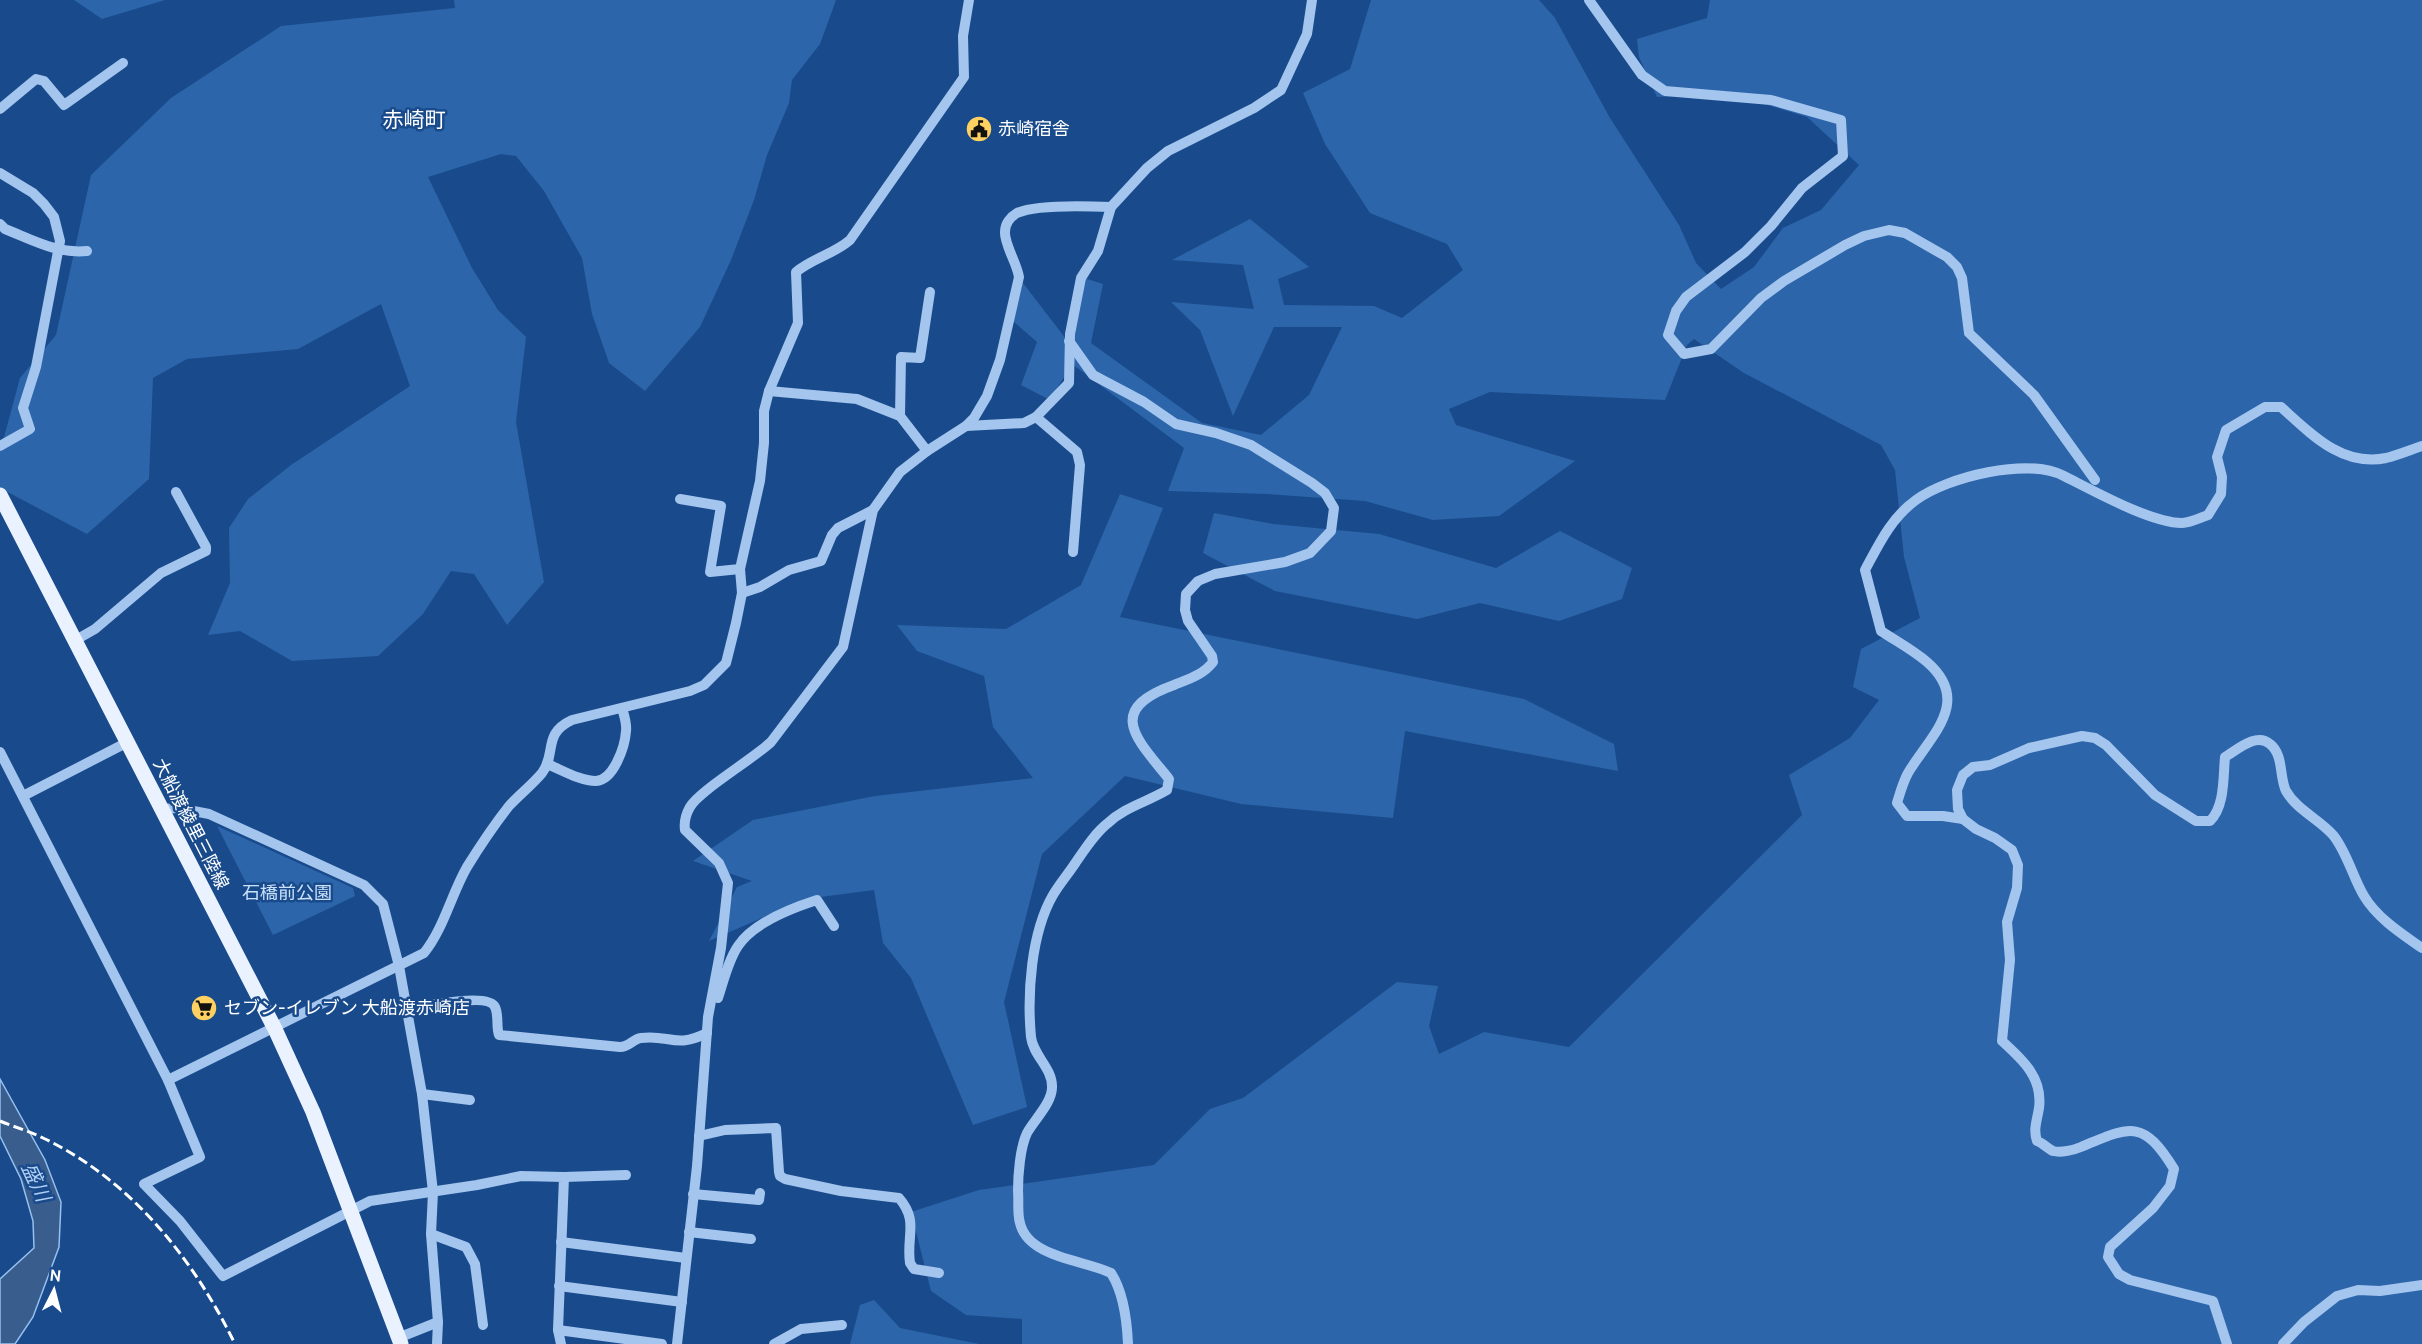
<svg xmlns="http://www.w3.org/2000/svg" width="2422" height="1344" font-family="Cabin,'Noto Sans JP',sans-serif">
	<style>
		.green { fill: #2c65aa }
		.water { fill: #395e8d; stroke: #96c0f0; stroke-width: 1.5 }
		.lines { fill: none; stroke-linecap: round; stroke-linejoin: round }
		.minor { stroke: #a4c5ee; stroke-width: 10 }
		.major { stroke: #eaf2ff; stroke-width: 15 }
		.rail { stroke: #fff; stroke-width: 3; stroke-dasharray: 10 4.5; stroke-linecap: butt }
		.labels { text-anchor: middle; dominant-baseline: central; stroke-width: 5; stroke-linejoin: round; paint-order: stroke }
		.poi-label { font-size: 18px; fill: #fff; stroke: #194b8c; text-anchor: start }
		.street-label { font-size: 18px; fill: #fff; stroke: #194b8c }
		.park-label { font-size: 18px; fill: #c9e0fa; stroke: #194b8c }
		.water-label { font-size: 20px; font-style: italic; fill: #afcff5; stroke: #194b8c }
		.quarter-label { font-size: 21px; fill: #fff; stroke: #194b8c }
	</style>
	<rect width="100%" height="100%" fill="#194b8c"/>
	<!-- green -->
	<g class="green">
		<polygon points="74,0 165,0 102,19"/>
		<polygon points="454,0 836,0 820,44 792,80 789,103 767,155 754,200 731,260 700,327 645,391 609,363 592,314 582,258 544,191 516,156 501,154 428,177 472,268 498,310 526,337 516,422 544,582 507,625 474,574 451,571 423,614 378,656 292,661 240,631 208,635 230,583 229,528 248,499 291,465 410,386 381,304 298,349 187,359 153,378 149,479 87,534 0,488 0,452 20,378 56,335 91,175 171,98 281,26 455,8"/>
		<polygon points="1371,0 1539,0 1555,18 1610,118 1679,225 1696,263 1721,289 1754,267 1783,228 1821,210 1859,165 1807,117 1731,94 1657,97 1639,57 1637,39 1707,18 1710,0 2422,0 2422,1344 1022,1344 1022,1319 966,1315 931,1291 911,1212 979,1190 1154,1165 1210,1109 1243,1098 1397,982 1438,986 1429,1026 1439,1054 1484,1032 1569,1047 1802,815 1789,775 1850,738 1879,700 1853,687 1861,649 1920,618 1904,557 1895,470 1881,445 1744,373 1694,339 1687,345 1665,400 1490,392 1449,409 1456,425 1575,461 1499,516 1433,520 1365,501 1268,494 1168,491 1184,448 1072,364 1050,400 1021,385 1037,342 1013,321 1023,283 1066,339 1081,277 1103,284 1091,343 1202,423 1261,435 1309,395 1342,327 1274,327 1233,416 1200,330 1171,302 1254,309 1243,265 1172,260 1250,219 1309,267 1278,279 1284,305 1374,306 1402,318 1463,270 1447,244 1370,213 1325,144 1303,93 1350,69"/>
		<polygon points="1120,494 1163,508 1120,617 1524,699 1614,744 1618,771 1405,731 1393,818 1241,804 1125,776 1042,854 1004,1002 1027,1107 973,1125 911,978 883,943 874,890 805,899 709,941 737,887 752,881 693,861 753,820 875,796 1033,778 993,727 984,676 917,651 897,625 1006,629 1081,585"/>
		<polygon points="1214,513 1273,524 1379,534 1496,568 1560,531 1632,568 1622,599 1559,621 1480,603 1417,619 1275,591 1203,553"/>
		<polygon points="217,826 353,888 355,896 273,935"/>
		<polygon points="874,1300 900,1328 979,1344 850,1344 860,1305"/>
	</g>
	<!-- water -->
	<polygon class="water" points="0,1079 45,1160 61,1202 59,1247 33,1317 15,1344 0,1344 0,1279 34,1248 33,1221 21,1179 0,1136"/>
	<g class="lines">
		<!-- minor -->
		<g class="minor">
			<polyline points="1589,0 1642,75 1665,91 1771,100 1841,120 1843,156 1802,188 1771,226 1745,252 1686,297 1676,311 1668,335 1684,354 1711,349 1761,298 1784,281 1845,245 1864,236 1889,230 1905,233 1947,257 1957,267 1962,278 1969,333 2034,395 2095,480"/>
			<polyline points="0,109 36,79 44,81 64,105 123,63"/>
			<polyline points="0,173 33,193 44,204 54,217 60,241 36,367 23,408 30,429 0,446"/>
			<path d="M0,224L5,229C33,240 57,254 87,251"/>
			<path d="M1069,341L1093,375L1144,402L1176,424L1216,433L1251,445L1312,483L1325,493L1334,508L1331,531L1310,553L1285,562L1215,574L1198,581L1186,594L1185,610L1188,621L1212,656L1213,662C1203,675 1189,679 1174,685C1104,710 1137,739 1169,779L1167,790C1147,802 1125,807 1108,823C1095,833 1085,849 1076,862C1069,873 1060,883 1053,895C1031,933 1027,994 1031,1037C1033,1055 1052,1068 1052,1086C1053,1102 1034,1120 1027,1133C1020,1148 1018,1175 1018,1191C1019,1201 1017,1213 1020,1223C1028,1258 1085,1260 1111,1273C1124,1293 1127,1321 1128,1344"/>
			<polyline points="769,391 857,399 900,416 927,451"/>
			<polyline points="900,416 901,357 920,358 930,292"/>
			<polyline points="1036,417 1077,452 1080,465 1073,552"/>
			<polyline points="966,426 1024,423 1036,417 1069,383 1070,334 1081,278 1098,251 1111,207 1147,168 1168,151 1254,108 1281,90 1307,34 1312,0"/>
			<polyline points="680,499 721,506 710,572 740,569"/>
			<polyline points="742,593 760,587 789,570 821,561 832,535 838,528 873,510"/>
			<polyline points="74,641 95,629 161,573 206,551 206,547 176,492"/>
			<polyline points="0,752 168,1080 200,1157 144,1184 180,1221 223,1276 370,1201 477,1185 521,1176 564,1177 558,1330 561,1344"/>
			<path d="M547,764C562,770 580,781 596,781C614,780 625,746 626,731C627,723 624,715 622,708"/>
			<polyline points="23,796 126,743"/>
			<polyline points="161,809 178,808 209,814 364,885 383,904 399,966 422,1094 433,1192 431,1234 438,1322 398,1338"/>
			<path d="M1963,819L1943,816H1907L1897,803C1900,793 1903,782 1908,773C1930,736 1973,702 1927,662C1913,650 1896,641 1881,631L1865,570C1879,544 1891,518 1916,500C1947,477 2028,457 2064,476C2092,490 2151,523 2182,523C2190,523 2200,518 2208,515L2221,494L2222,477L2217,457L2226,430L2265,407H2281C2311,434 2342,467 2386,458C2398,455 2410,450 2422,446"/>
			<path d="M718,998C724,980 728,961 738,946C754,922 792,908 817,900L834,926"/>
			<path d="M408,1009C421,1007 489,992 495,1007C499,1015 496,1027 499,1035L620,1047C629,1047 633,1039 641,1038C669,1034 675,1049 707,1033"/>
			<path d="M168,1080L424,953C444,928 451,895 467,867C480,846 494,825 509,806C519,795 532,785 542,773C557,753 542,734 572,720L690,691L704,685L726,663L736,623L742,593L740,569L760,481L764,443V411L769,391L798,323L796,272C813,258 834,254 850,240L964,77L963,36L969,0"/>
			<polyline points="422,1094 470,1100"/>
			<path d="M699,1136L725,1130L776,1128L779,1172L780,1176L785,1179L841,1191L899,1198C919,1221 906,1236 910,1263L914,1269L939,1273"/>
			<polyline points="564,1177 626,1175"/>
			<polyline points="693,1194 759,1200 760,1193"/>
			<polyline points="689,1232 751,1239"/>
			<polyline points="431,1234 466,1247 475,1264 483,1325"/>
			<polyline points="561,1242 686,1258"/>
			<polyline points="559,1286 682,1302"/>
			<polyline points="558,1330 662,1344"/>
			<polyline points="437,1344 438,1322"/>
			<path d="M677,1344L697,1166L708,1017L721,948L728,883L719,863L685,830C684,823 686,814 690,807C699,791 753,759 771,742L843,647L873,510L900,472L927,451L966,426L974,418L987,396L1000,360L1019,277C1017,263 1004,244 1005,232C1005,224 1010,217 1017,213C1037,204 1088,206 1111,207"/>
			<polyline points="774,1344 801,1329 842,1325"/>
			<path d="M2227,1344L2213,1301L2130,1280L2119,1274L2108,1257L2110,1247L2153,1208L2170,1186L2174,1169C2143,1119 2131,1126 2081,1147C2074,1150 2061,1153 2053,1151C2048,1149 2043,1143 2037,1141C2033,1129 2037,1121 2039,1108C2043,1078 2023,1060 2002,1041L2010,960L2007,922L2017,888L2018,865L2012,850L1995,838L1976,829L1963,819L1958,809L1957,790L1963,775L1973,767L1990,765L2029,748L2082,736L2095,738L2106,745L2155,795L2196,821H2210C2225,806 2223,778 2225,757C2237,750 2256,732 2270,744C2284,755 2279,777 2286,791C2297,810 2319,819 2333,835C2347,852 2353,878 2364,896C2377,918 2402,934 2422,948"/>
			<polyline points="2283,1344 2304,1322 2337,1296 2358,1290 2380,1291 2422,1285"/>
		</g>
		<!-- major -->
		<polyline class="major" points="0,495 275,1029 313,1112 401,1344"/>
		<!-- rail -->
		<path class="rail" d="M0,1121C14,1127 29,1131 43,1138C131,1180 193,1258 235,1344"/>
	</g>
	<!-- icons -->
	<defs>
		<symbol id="civic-disc" viewBox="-11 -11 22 22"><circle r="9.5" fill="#ffd160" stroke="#194b8c"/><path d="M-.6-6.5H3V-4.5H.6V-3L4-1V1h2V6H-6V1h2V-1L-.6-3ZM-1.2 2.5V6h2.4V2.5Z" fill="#111"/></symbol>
		<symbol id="supermarket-disc" viewBox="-11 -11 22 22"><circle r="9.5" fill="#ffd160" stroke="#194b8c"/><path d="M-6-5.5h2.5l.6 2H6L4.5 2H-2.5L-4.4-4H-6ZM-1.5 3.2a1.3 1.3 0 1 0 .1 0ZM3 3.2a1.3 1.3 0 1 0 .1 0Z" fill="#111"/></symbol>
	</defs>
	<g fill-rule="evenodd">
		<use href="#civic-disc" x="964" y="114" width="30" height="30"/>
		<use href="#supermarket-disc" x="189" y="993" width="30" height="30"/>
	</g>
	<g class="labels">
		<!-- poi labels -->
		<g class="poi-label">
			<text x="998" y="129">赤崎宿舎</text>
			<text x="224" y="1008">セブン-イレブン 大船渡赤崎店</text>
		</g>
		<!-- street labels -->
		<g class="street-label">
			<text transform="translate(191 824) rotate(63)">大船渡綾里三陸線</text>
		</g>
		<!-- park labels -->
		<g class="park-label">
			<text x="287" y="893">石橋前公園</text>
		</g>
		<!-- water labels -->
		<g class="water-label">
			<text transform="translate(36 1182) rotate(65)">盛川</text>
		</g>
		<!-- quarter labels -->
		<g class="quarter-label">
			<text x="414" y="119">赤崎町</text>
		</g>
	</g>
	<!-- north arrow -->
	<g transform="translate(54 1290) rotate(6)" stroke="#194b8c" stroke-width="4.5" paint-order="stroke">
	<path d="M0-4.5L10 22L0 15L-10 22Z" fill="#ffffff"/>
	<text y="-9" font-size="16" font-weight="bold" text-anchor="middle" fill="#ffffff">N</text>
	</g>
</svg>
